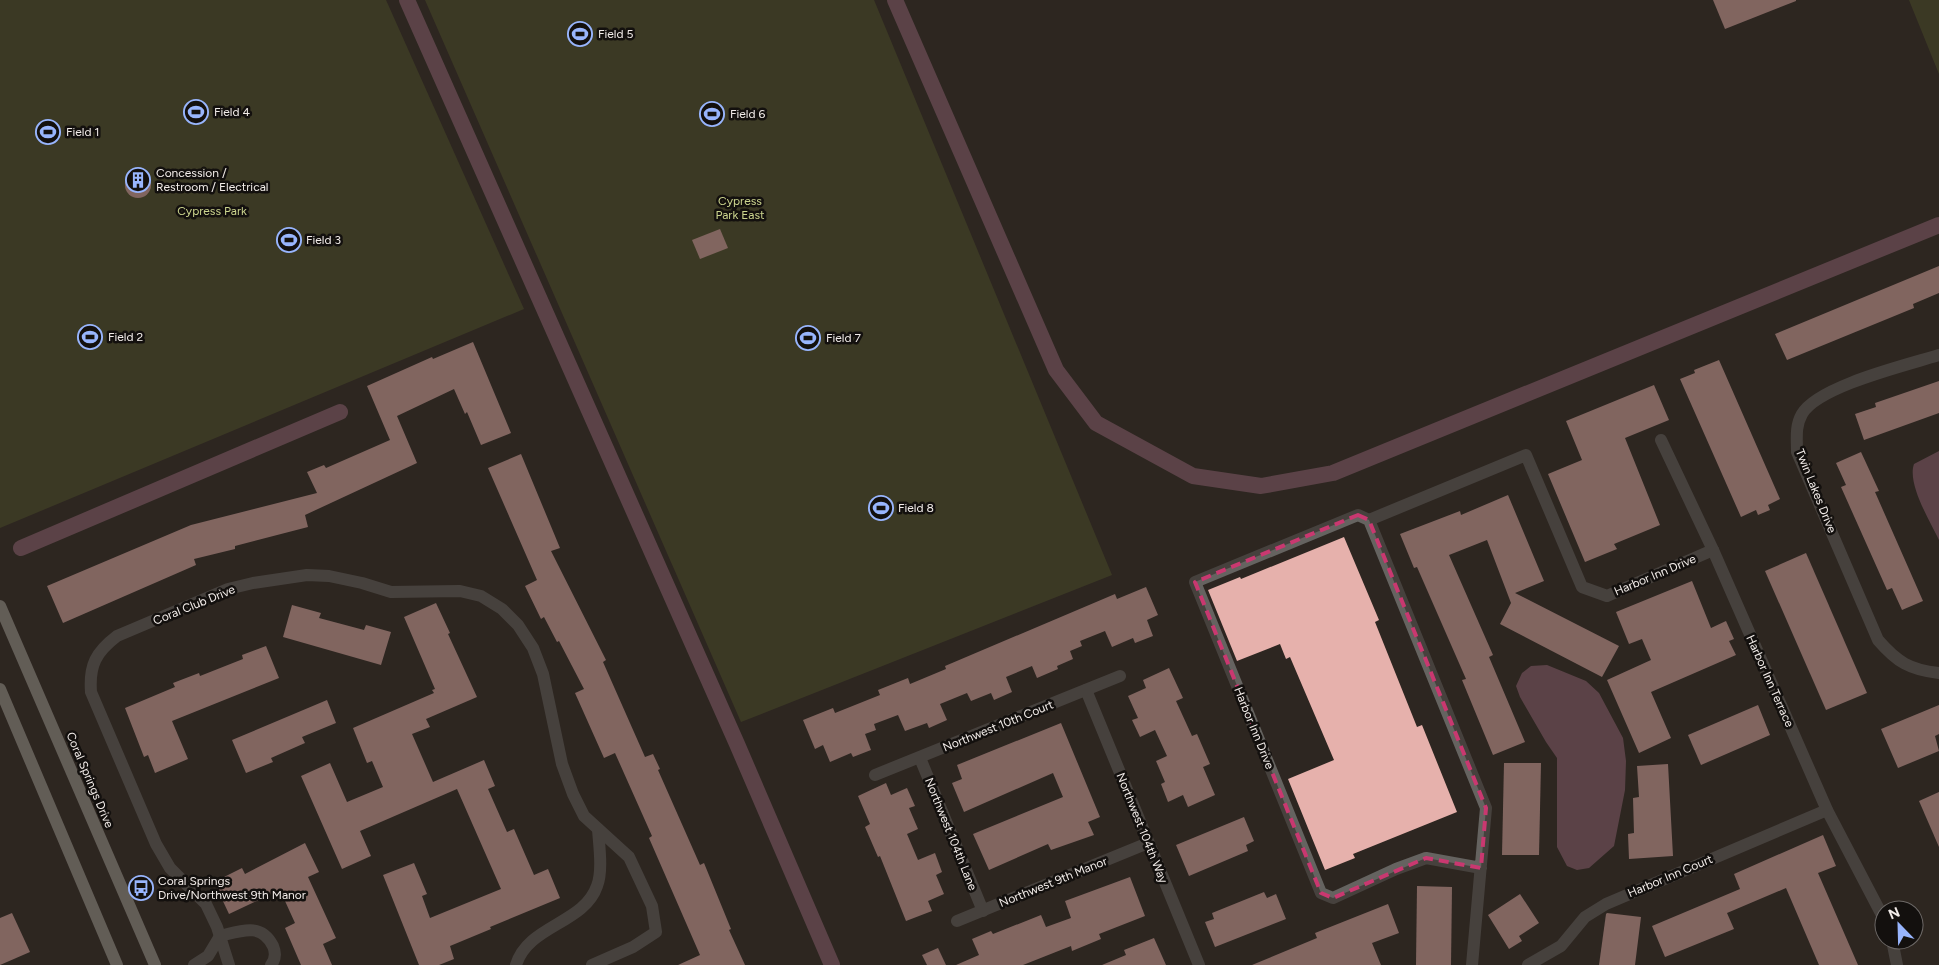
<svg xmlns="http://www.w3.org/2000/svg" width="1939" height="965" font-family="Figtree,sans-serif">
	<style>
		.green { fill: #4d5128 }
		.water { fill: #936576 }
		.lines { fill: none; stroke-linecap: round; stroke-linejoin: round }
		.canal { stroke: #936576; stroke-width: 16 }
		.building { fill: #e6b1ac }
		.minor { stroke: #656360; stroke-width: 12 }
		.major { stroke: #a29f97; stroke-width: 12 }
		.marked { fill: none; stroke: #c93870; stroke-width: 4; stroke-dasharray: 10 6; stroke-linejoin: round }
		.labels { text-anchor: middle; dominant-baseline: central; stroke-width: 5; stroke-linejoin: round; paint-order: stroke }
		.poi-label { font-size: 12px; fill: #f2ece9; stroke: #13100e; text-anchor: start }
		.park-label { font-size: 12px; fill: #ccd58e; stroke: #13100e }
		.street-label { font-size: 12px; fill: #f2ece9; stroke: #13100e }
	</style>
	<rect width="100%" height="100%" fill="#2d2621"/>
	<!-- green -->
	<g class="green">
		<polygon points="0,0 386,0 524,309 0,528"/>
		<polygon points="425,0 874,0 1112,575 741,722"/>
		<polygon points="1909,0 1939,0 1939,74"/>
	</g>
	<!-- water -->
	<g class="water">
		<path d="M1939,451V540C1930,521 1907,484 1914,464Z"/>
		<polygon points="1547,665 1586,681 1599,693 1623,738 1626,761 1625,790 1614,846 1589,868 1577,870 1567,866 1557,847 1557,758 1546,742 1520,697 1516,686 1522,673 1531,666"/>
	</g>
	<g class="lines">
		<!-- canal -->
		<g class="canal">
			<polyline points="407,0 737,744 832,965"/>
			<polyline points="895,0 1056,370 1096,423 1193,476 1261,486 1333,473 1939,225"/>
			<polyline points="21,548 340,412"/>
		</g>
	</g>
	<!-- building -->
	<g class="building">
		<polygon points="1713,0 1796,0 1796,1 1725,29"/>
		<circle cx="138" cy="185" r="13"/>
		<polygon points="720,229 728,248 700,259 692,240"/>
		<polygon points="1939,266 1939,293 1913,304 1914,308 1787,360 1775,334"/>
		<polygon points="473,342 511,433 481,445 467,412 465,414 454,389 397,416 417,463 305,515 308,527 235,546 235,549 194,559 196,565 63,623 47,586 191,525 317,493 307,472 324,465 326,468 390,440 367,386 432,357 433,359"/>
		<polygon points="1719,360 1780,499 1768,505 1770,510 1758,515 1756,510 1741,517 1680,379 1695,373 1694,370"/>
		<polygon points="1939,381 1939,413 1864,440 1855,414 1876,407 1875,403"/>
		<polygon points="1654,385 1669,420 1625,438 1660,525 1614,544 1617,549 1585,562 1548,474 1582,460 1566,421"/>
		<polygon points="1861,452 1879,491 1875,492 1923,601 1902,610 1892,588 1887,590 1841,487 1846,485 1836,463"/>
		<polygon points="521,454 560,548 551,551 606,660 603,662 645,757 653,754 660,769 658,770 700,865 704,863 731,929 729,930 745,965 678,965 700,955 649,838 652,836 615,753 604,758 575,693 584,689 559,641 557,642 544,617 541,619 525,586 537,580 488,468"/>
		<polygon points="1508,495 1544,581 1515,593 1619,646 1602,677 1500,624 1511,603 1487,540 1449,555 1493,655 1489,657 1525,742 1493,755 1462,680 1466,679 1417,567 1414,568 1400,534 1460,511 1461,515"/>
		<polygon points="1344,537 1379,620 1375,622 1417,727 1422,725 1457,812 1353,854 1355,858 1325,870 1288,779 1334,760 1290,657 1286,659 1280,644 1237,661 1208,590 1240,577 1241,579"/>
		<polygon points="1806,553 1867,693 1826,710 1765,571"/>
		<polygon points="1692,581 1711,628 1726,621 1734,639 1729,641 1736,655 1651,692 1671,738 1639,753 1607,680 1651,660 1642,639 1629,644 1616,612"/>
		<polygon points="1146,587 1158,615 1147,620 1153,636 1135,643 1133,638 1112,647 1105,631 1080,641 1082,646 1070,651 1073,659 1057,666 1058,669 1037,678 1032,666 1006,677 1012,692 994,700 991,693 971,701 967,693 940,704 947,720 929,728 927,723 905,731 898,715 874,724 876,730 865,734 871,750 853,757 851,753 830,762 823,745 815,749 803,720 833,708 835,713 880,695 878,690 908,678 910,684 946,669 945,666 1115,594 1117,599"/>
		<polygon points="436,603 450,633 448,634 477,697 426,719 430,727 412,734 433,782 484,760 495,786 488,789 507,832 514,829 534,875 548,869 560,898 490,927 491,929 450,946 454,959 439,965 419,965 383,875 414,863 427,894 422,896 430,918 501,889 457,789 360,831 371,856 342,869 301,776 330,763 347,802 383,787 372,761 367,763 353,728 434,693 432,690 435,689 404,617"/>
		<polygon points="292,605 321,613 319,618 364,630 366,625 391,632 381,665 283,637"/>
		<polygon points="266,646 279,678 172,721 188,759 155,773 148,755 144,757 125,708 175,687 173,683 199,673 200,676 243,659 242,655"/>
		<polygon points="1169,668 1183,698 1176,701 1192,736 1197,734 1210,764 1203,767 1215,795 1188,807 1183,795 1168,802 1161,784 1165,782 1156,761 1167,756 1155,730 1140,737 1132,720 1138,718 1128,696 1146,688 1143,680"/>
		<polygon points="327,700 336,723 302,737 305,743 271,758 273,762 246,773 232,740"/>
		<polygon points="1758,705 1770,735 1701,765 1688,735"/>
		<polygon points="1939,705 1939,734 1935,736 1939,751 1898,768 1881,729"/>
		<polygon points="1061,723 1100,817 1088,822 1094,835 1051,850 1048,844 989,870 973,834 1063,797 1053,773 964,812 952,783 962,779 957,765"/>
		<polygon points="1504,763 1541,763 1539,855 1502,855"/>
		<polygon points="1668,764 1673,856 1629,859 1628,834 1634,833 1633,798 1639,797 1637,766"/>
		<polygon points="886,783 891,795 907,788 915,806 909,808 918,829 907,834 918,860 935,853 942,872 936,875 944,894 928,901 932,911 906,921 880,856 878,857 865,827 870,824 858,796"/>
		<polygon points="1939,792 1939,847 1919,801"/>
		<polygon points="1244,817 1254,841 1246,845 1248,851 1189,876 1176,845"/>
		<polygon points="1823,835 1836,866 1818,873 1858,965 1819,965 1786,888 1727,913 1734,929 1665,957 1652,926 1740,889 1734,874"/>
		<polygon points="305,843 319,872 308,877 336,938 323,944 332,965 301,965 285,928 295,923 280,890 229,914 214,882 242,868 245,874"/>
		<polygon points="1130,877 1145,916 1099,934 1101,939 1072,951 1071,946 1023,965 956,965 979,955 972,939 991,931 993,934 1041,915 1046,927 1071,918 1065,901"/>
		<polygon points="1417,886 1452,887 1451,965 1416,965"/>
		<polygon points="1264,892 1267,898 1276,894 1286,919 1215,947 1205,922 1214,919 1212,913"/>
		<polygon points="1520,894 1539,923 1519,936 1522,941 1509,949 1488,915"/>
		<polygon points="1388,904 1399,933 1372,943 1381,965 1252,965 1317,938 1315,933"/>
		<polygon points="12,913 30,952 0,965 0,918"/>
		<polygon points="1607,913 1641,917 1635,965 1599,965 1606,914"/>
		<polygon points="1154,938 1166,965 1102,965 1126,955 1124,950"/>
		<polygon points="938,948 946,965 927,965 922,955"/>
	</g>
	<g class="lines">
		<!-- minor -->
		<g class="minor">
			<path d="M1939,355C1907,365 1818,386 1802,414C1795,426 1797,439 1797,452L1878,640C1897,662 1910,670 1939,673"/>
			<polyline points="1661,440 1713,550 1827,810 1884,919"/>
			<polyline points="1369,520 1526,455 1582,587 1607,596 1713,550"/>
			<polyline points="1086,690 1199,965"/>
			<polyline points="920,758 983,911"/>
			<polyline points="875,775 1120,676"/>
			<polyline points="957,921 1148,843"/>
			<polyline points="1892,940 1897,965"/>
			<path d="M194,965L208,956L220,936C241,931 261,922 273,946C276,953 275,960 271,965"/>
			<path d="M229,965L217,927L206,904L170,868L156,844L91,692C89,665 96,652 117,636L228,589L253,583L307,575L329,576L362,583L391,592L460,591L481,596L502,609L518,625L533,648L543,674L562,764L573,794L584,816L629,857L652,906L656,932L633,947L592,965"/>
			<path d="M516,965C528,925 584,924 597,886C603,871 599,845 598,829"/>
			<polyline points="1472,965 1486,808 1369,520 1358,515 1195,582 1321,893 1333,898 1396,869 1426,858 1481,868"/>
			<polyline points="1528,965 1561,946 1585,917 1606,904 1827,810"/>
		</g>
		<!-- major -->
		<g class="major">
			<polyline points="0,606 155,965"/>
			<polyline points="0,689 117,965"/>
		</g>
	</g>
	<!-- marked area -->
	<path d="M0 0H1939V965H0ZM1358,515L1369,520L1486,808L1481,868L1426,858L1333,898L1321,893L1195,582Z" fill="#2d2621" fill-opacity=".55" fill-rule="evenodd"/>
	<path class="marked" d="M1358,515L1369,520L1486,808L1481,868L1426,858L1333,898L1321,893L1195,582Z"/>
	<!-- icons -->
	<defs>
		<symbol id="stadium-ring" viewBox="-11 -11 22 22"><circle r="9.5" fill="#13100e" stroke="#98b5fd" stroke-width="1.5"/><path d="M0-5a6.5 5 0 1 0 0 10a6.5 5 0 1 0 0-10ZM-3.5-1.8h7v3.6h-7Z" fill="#98b5fd"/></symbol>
		<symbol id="building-ring" viewBox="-11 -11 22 22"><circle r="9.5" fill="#13100e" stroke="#98b5fd" stroke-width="1.5"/><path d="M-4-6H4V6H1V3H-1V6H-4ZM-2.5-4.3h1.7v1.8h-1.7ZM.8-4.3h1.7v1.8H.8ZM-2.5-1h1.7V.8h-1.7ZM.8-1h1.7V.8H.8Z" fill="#98b5fd"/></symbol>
		<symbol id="bus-ring" viewBox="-11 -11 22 22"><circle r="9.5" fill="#13100e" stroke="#98b5fd" stroke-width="1.5"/><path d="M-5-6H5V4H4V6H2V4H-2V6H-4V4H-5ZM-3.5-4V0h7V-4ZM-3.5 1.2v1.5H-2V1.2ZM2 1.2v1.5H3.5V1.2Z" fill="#98b5fd"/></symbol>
	</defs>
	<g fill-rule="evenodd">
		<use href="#stadium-ring" x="566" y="20" width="28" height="28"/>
		<use href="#stadium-ring" x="182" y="98" width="28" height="28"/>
		<use href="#stadium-ring" x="698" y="100" width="28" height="28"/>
		<use href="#stadium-ring" x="34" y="118" width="28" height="28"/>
		<use href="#building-ring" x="124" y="166" width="28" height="28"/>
		<use href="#stadium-ring" x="275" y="226" width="28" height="28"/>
		<use href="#stadium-ring" x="76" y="323" width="28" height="28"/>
		<use href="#stadium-ring" x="794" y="324" width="28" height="28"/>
		<use href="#stadium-ring" x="867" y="494" width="28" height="28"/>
		<use href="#bus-ring" x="127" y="874" width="28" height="28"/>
	</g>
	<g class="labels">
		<!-- poi labels -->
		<g class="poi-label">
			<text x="598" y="34">Field 5</text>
			<text x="214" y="112">Field 4</text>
			<text x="730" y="114">Field 6</text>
			<text x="66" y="132">Field 1</text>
			<text x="156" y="173">Concession /<tspan x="156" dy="14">Restroom / Electrical</tspan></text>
			<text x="306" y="240">Field 3</text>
			<text x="108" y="337">Field 2</text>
			<text x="826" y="338">Field 7</text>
			<text x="898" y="508">Field 8</text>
			<text x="158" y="881">Coral Springs<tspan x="158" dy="14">Drive/Northwest 9th Manor</tspan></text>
		</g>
		<!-- park labels -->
		<g class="park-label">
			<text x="740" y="201">Cypress<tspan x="740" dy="14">Park East</tspan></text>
			<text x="212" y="211">Cypress Park</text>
		</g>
		<!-- street labels -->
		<g class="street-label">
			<text transform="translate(1816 491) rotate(68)">Twin Lakes Drive</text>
			<text transform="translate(1655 575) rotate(-23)">Harbor Inn Drive</text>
			<text transform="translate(194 605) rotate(-22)">Coral Club Drive</text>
			<text transform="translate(1770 681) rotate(66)">Harbor Inn Terrace</text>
			<text transform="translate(998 726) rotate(-22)">Northwest 10th Court</text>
			<text transform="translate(1254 728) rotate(68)">Harbor Inn Drive</text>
			<text transform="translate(90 780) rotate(67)">Coral Springs Drive</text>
			<text transform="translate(1142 828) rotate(68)">Northwest 104th Way</text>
			<text transform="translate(951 834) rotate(68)">Northwest 104th Lane</text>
			<text transform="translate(1670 876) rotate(-23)">Harbor Inn Court</text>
			<text transform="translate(1053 882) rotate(-22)">Northwest 9th Manor</text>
		</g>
	</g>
	<!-- north arrow -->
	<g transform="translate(1899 925) rotate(337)"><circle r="24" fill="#13100e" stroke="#6c6866"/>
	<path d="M0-4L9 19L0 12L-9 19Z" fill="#98b5fd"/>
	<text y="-8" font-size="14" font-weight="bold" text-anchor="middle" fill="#f2ece9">N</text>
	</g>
</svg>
